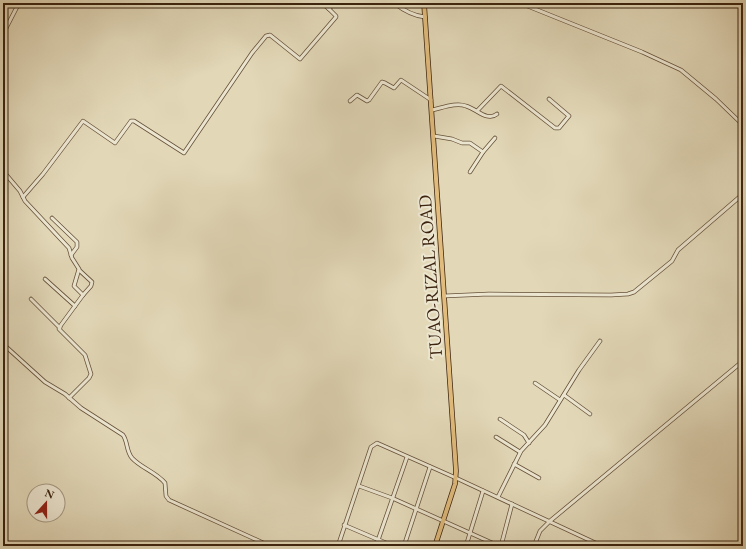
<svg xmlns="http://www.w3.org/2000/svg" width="746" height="549" font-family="'EB Garamond',serif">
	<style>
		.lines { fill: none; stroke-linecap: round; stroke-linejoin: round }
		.minor-casing { stroke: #655038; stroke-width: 4.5 }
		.major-casing { stroke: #3b230e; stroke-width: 5.5 }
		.minor { stroke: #ece6d1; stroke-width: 3 }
		.major { stroke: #e1bc7c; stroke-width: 4 }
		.labels { text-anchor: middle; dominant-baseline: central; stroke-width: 4; stroke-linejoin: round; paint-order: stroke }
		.street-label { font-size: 18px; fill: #3b230e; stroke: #ece6d1 }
	</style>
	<rect width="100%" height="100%" fill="#e2d8b8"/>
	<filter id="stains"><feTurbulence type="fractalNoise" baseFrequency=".005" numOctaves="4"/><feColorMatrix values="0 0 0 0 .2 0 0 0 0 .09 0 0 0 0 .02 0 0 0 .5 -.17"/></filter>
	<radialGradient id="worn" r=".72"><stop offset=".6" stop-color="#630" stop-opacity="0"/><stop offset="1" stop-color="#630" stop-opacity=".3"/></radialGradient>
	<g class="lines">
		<defs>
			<g id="minor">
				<polyline points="322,3 329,9"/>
				<path d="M394,3C403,10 414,16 425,17"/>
				<polyline points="520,3 642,52 681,70 716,99 743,125"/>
				<polyline points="3,34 19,3"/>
				<polyline points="350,101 357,95 367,101 369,100 382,82 385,83 394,88 401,80 431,100"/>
				<path d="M432,110C442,108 456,102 466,106C477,109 487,122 497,114"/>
				<polyline points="477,111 501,86 555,128 559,128 569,116 549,99"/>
				<polyline points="434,136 452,139 462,143 470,143 483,152"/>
				<polyline points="3,171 20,191 25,201 69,248 72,258 79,269 74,286 83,295 61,325 59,329 85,355 91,374 89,378 69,398"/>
				<polyline points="470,172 483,152 495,138"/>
				<polyline points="23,197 43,174 83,121 115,143 131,121 134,121 184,153 252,53 266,36 270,35 300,59 336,17 336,16 329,9 334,3"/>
				<polyline points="52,218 77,242 77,247 71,255"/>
				<polyline points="79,270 92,282 91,286 83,295"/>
				<polyline points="45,279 75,306"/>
				<polyline points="444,296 489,294 611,295 628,294 634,292 672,261 678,250 743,194"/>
				<polyline points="31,299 60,328"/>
				<path d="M3,344L45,382L65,394L81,408L123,435C128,442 126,451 132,458C141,468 156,472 165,483L166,496L169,500L270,546"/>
				<polyline points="535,383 560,400"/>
				<polyline points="564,395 590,414"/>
				<polyline points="500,419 524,435 529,443"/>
				<polyline points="496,437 520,452"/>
				<polyline points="514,464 539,478"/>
				<polyline points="359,486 392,498 499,546"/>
				<polyline points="498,497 521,451 545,425 579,370 600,341"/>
				<polyline points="344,525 393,546"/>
				<polyline points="338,546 371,447 377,443 456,478 602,546"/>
				<polyline points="376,546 407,457"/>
				<polyline points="404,546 430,467"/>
				<polyline points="466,546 483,491"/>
				<polyline points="501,546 512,504"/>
				<polyline points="534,546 540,531 550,521 743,361"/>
			</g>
			<polyline id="major" points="424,3 456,471 455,484 435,546"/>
		</defs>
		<!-- minor casing -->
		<use href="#minor" class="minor-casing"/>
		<!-- major casing -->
		<use href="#major" class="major-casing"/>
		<!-- minor -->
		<use href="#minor" class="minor"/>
		<!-- major -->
		<use href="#major" class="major"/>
	</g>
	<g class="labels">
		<!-- street labels -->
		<g class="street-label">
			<text transform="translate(430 277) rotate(-94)">TUAO-RIZAL ROAD</text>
		</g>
	</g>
	<!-- margin -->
	<rect width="746" height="549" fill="none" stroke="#e2d8b8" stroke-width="16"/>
	<rect x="4" y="4" width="738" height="541" fill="none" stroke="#3b230e" stroke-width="2"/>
	<rect x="8" y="8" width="730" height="533" fill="none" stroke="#3b230e"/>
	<!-- north arrow -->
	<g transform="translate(46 503) rotate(21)"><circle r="19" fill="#ece6d1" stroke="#a59883"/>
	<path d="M0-3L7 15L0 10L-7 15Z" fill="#8f2418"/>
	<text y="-6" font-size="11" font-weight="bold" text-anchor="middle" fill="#3b230e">N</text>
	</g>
	<rect width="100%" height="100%" filter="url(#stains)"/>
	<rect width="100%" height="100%" fill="url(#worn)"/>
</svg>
